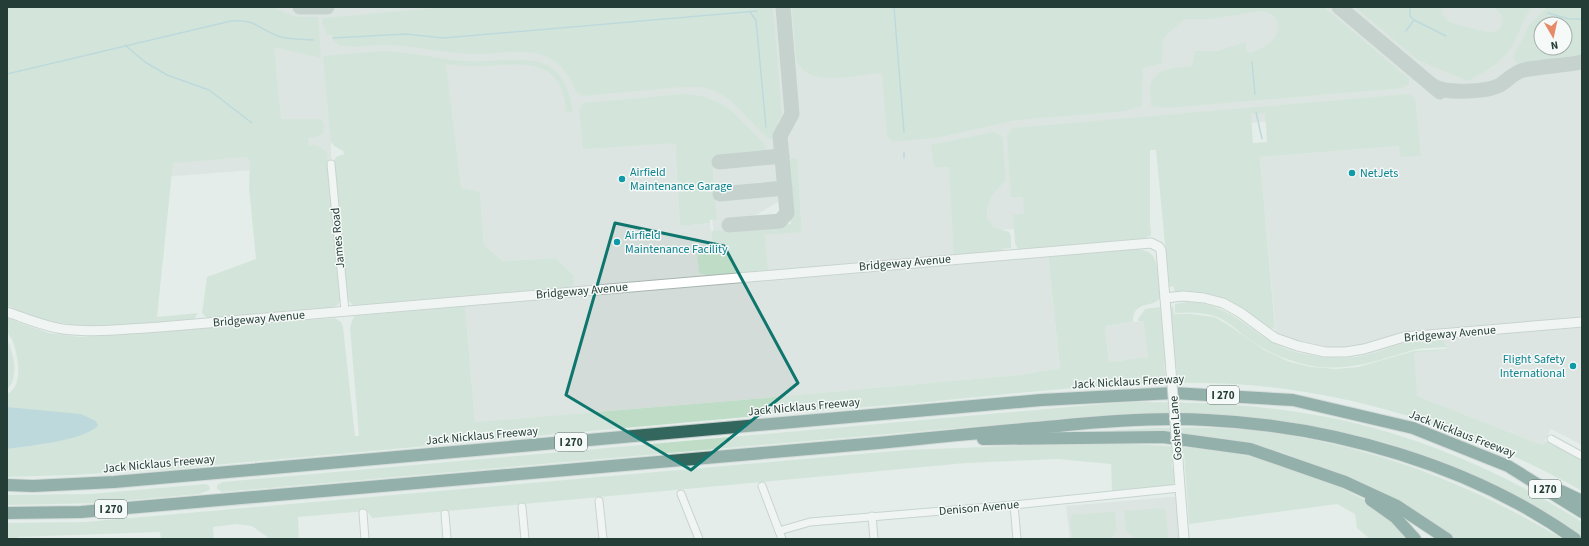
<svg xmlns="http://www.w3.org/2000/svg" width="1589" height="546" font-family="'Source Sans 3',sans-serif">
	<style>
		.built { fill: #d3dcd8; fill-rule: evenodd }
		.green { fill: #bfdcc7; fill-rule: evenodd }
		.water { fill: #91c2cd }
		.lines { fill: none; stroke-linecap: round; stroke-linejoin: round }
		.stream { stroke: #91c2cd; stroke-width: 1.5 }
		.taxiway { stroke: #a2b2ae; stroke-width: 15 }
		.minor-casing { stroke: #a7b5b0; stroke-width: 9 }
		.tertiary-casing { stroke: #a7b5b0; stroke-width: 11 }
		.motorway-casing { stroke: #c2c9c7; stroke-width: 14 }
		.minor { stroke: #fff; stroke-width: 7 }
		.tertiary { stroke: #fff; stroke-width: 9 }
		.motorway { stroke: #33675d; stroke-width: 12 }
		.tertiary-bridge-casing { stroke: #a7b5b0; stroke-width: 11; stroke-linecap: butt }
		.tertiary-bridge { stroke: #fff; stroke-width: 9 }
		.marked { fill: none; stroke: #0f766e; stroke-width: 3; stroke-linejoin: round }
		.culture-dot { fill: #0f9aa8; stroke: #f5f9f7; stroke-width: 1.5 }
		.labels { text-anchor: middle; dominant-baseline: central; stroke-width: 3; stroke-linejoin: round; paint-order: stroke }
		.shield { fill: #f5f9f7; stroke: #637571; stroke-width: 1 }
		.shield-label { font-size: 11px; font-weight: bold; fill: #253d37 }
		.culture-label { font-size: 12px; fill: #0d838f; stroke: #f5f9f7; text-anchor: start }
		.street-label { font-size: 12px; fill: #253d37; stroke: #f5f9f7 }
	</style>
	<rect width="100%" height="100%" fill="#e4ede9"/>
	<!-- built -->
	<g class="built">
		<path d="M7,7H1582V445L1551,429L1542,445L1416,396L1413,353L1447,350L1446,344H1402L1365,355L1333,358L1314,357L1277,345L1260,157L1399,146L1396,111L1022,142L1032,229L986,230L954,255L1047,247L1060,368L1019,375L741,400L475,422L464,297L574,284V275L555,258L503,261L484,245L480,193L461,189L331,135V164L7,189ZM1541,24H1565V48H1541ZM696,100L715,240L799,189L802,231L764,235L699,273L713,251L710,223L680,226L675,143Z"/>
		<polygon points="1143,321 1148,357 1109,362 1105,326"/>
		<polygon points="1170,497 1175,497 1177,502 1180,539 1070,539 1066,506"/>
	</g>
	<!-- green -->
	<g class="green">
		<path d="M7,7H274L295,17H318L321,58L274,47L281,119H321L324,125L323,133L319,136L308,138L309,145H317L327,152L341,298L338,305L330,308L207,318L202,313L207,277L256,259L249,188L250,160L247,157L173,163L157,317L198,313L194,319C131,324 65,337 7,305Z"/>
		<path d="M447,7H773L782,116L777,122L778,134L774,139L767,138L729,99L713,90L702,87H681L583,96L576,92C571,77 561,63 545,56C523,47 499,55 476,54C447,54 418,46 389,45C373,45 356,48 340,46L333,40L332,35H327L322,23L323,18Z"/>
		<path d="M792,7H1324L1409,79V84L1402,88L1166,108L1151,106C1151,99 1149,89 1151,83C1156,67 1178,68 1192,66L1195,51H1218L1246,42V51L1251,53C1258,49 1268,46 1273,39C1283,27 1277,13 1262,11L1209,19H1185L1168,33L1163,40L1162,63L1143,68L1142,106L1125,111L1017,120L941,137L893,142L887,136L882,73C856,74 806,91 796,58Z"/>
		<path d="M1355,7H1442C1442,11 1443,16 1446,19C1451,24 1461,25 1467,27C1481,31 1506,40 1501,15L1494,7H1533C1523,18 1521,29 1514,42C1504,62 1486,71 1468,81L1418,60Z"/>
		<path d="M1547,7H1582V55H1574L1566,60L1521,64L1517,63L1513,58L1514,55L1530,24ZM1541,24H1565V48H1541Z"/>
		<path d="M380,51C408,52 435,58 463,61C514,65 562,39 573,112H566C562,52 517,66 474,66C464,67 455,65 446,64L461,188L480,192L484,245L503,261L555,258L574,275V284L571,287L354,306L346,298L334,161L336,157L344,154L343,151L334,146L331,142L323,56Z"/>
		<path d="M684,94C715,96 729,106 750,129C755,134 762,140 766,147L764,153L761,155L712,160L717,219L710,220V223L680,226L675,143L583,149L579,109L583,103Z"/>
		<path d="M1409,94L1415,98L1421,156L1400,157L1399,146L1260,157L1275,329L1268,327C1235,301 1219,290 1175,292L1173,286L1169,287L1156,150H1150V222L1151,235L1146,238L1018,250L1015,243L1013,215L1024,214L1023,197H1011L1007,136L1012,128ZM1265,113L1267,142L1253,143L1251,114Z"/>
		<polygon points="993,132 1001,135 1003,140 1006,180 992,195 987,209 987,218 994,227 1009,232 1011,236 1011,248 1003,249 1002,251 954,255 949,167 934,167 931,145"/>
		<polygon points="792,158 797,158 802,232 765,235 768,271 710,276 699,273 697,252 713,251 711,231 791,224 786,165"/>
		<path d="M1129,249C1151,249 1156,253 1158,276C1159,283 1160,291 1160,298C1153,309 1133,299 1133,322L1105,326L1109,362L1148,357L1143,321H1138V319L1145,309L1160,307L1162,310L1166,361L1164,364L1166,379H1178L1176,364L1174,361L1170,310L1173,306L1174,314H1191L1214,317L1227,324L1264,350L1290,362L1311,367L1336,369L1358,367L1414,351L1447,349V350L1414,353L1417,396L1542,445L1545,441L1582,460V491C1482,435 1375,398 1260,386C1166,377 1071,388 978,397C900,405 823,410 746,417C551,435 356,452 160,470L71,475L7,477V449L45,444L73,437L50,412L7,407V394C24,386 18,356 13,342C12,338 8,335 7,331C6,327 7,322 7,318L49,333L81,337L335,318L341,322L343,327L355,436H359L350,328L352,320L355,316L465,306L475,422L741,400L1019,375L1060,368L1048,256Z"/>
		<path d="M1187,302C1236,303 1253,340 1296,352C1319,358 1343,360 1366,355C1378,352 1389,347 1401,344C1414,341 1429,341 1443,340L1447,347C1435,348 1422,347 1410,351C1376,361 1344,373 1307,365C1286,360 1266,352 1249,339C1238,332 1230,322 1217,317C1203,312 1189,312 1175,313V304Z"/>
		<path d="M7,340C14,352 19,380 7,389Z"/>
		<path d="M1126,402C1183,402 1241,403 1298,412C1399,427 1496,467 1582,522V536C1541,510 1500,486 1455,467C1372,432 1276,416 1187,413C1164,412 1140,414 1117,414L222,492L217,489V485L222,482Z"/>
		<path d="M1153,428C1181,428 1208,427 1235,429C1354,439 1461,478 1562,539H1452L1355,480L1281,452L1238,443L1116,434L1115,430Z"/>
		<path d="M1087,443C1175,445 1259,447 1339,487C1353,494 1367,500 1379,509C1390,518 1400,529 1410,539H1370L1357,528L1355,514L1337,504L1189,524L1184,453L1172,451V468L1176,467L1175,480L1173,485L1112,491L1111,464L1057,459L966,463L372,518L367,511L298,517L299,539H270L252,526L236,524L213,527L214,539H161L160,532L18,537V539H7V523L85,522L906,450Z"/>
		<polygon points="206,484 209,486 210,490 199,494 99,503 7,505 7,495 90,494"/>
		<polygon points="1163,508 1166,511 1168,539 1136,539 1126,531 1124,511"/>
		<polygon points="1115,512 1117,532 1111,539 1072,539 1070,519 1073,514"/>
	</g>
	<!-- water -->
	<path class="water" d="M7,407L81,414L96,421L98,426C81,441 31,446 7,449Z"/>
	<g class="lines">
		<!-- stream -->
		<g class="stream">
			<polyline points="809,7 814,7"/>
			<polyline points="894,7 904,132"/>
			<polyline points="1410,7 1410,16 1414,20 1446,36"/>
			<polyline points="750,12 756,20 766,127"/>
			<polyline points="1548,13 1569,19 1582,19"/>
			<polyline points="1406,31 1414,20"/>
			<polyline points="333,38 406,34 443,38 757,11"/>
			<polyline points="125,45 145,62 167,75 209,90 252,123"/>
			<polyline points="1252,62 1255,94"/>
			<path d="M7,74L231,21C256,19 257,28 278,36C289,40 301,39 313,40"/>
			<polyline points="1256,112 1262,139"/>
			<polyline points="904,152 904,158"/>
		</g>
		<!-- taxiway -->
		<g class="taxiway">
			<polyline points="300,7 327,7"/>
			<polyline points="1339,7 1440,92"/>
			<path d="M1433,86C1446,94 1487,92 1500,85C1508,80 1514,72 1524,70C1543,66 1563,66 1582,62"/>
			<polyline points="719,162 782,156"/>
			<polyline points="720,194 785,188"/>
			<polyline points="729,225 780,221 787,213 780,136 792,114 783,7"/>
		</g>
		<defs>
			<g id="minor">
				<polyline points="331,164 345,311"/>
				<polyline points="1551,439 1582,456"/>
				<polyline points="762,486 782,539"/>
				<polyline points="681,494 699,539"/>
				<polyline points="599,501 603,539"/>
				<polyline points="1014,505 1017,539"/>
				<polyline points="522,507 525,539"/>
				<polyline points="363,513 365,539"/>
				<polyline points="445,514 447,539"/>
				<polyline points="872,516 874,539"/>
				<polyline points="779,531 810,522 1014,505 1180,488"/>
			</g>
			<g id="tertiary">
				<polyline points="1165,298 1183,296 1204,298 1223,303 1241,313 1275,338 1298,346 1325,352 1346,352 1364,349 1404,337 1582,322"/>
				<path d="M7,312C25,318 43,326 63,329C95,333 128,329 160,327L1151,243L1159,247L1161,250L1171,371"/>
				<polyline points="1178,461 1184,539"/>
			</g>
			<g id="motorway">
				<polyline points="983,439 1163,437 1250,449 1345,482 1397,506 1447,539"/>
				<polyline points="7,485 33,486 114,482 1041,400 1173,393 1293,400 1413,428 1508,466 1582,512"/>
				<polyline points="1561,491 1582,501"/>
				<polyline points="1371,500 1395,517 1415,539"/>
				<path d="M7,513L81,512L878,443C938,437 998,431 1058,426C1107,421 1157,417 1207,420C1333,426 1471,465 1575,539"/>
			</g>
		</defs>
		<!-- minor casing -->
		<use href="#minor" class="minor-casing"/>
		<!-- tertiary casing -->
		<use href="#tertiary" class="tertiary-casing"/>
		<!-- motorway casing -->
		<use href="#motorway" class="motorway-casing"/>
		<!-- minor -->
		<use href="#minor" class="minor"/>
		<!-- tertiary -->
		<use href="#tertiary" class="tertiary"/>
		<!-- motorway -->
		<use href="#motorway" class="motorway"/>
		<defs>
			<polyline id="tertiary-bridge" points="1171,371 1178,461"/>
		</defs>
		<!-- tertiary-bridge casing -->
		<use href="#tertiary-bridge" class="tertiary-bridge-casing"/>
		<!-- tertiary-bridge -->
		<use href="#tertiary-bridge" class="tertiary-bridge"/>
	</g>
	<!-- marked area -->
	<path d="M0 0H1589V546H0ZM615,223L724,246L798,383L691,470L566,395Z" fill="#e4ede9" fill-opacity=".55" fill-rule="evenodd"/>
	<path class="marked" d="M615,223L724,246L798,383L691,470L566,395Z"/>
	<!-- markers -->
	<g class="culture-dot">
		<circle cx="1352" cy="173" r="4"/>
		<circle cx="622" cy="179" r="4"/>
		<circle cx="617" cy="242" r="4"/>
		<circle cx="1573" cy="366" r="4"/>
	</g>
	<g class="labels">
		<!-- shield labels -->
		<g class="shield">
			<rect x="1207" y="386" width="32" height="18" rx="3"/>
			<rect x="555" y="433" width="32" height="18" rx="3"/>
			<rect x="1529" y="480" width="32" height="18" rx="3"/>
			<rect x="95" y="500" width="32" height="18" rx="3"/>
		</g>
		<g class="shield-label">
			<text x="1223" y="395">I 270</text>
			<text x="571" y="442">I 270</text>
			<text x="1545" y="489">I 270</text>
			<text x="111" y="509">I 270</text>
		</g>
		<!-- culture labels -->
		<g class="culture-label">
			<text x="630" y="172">Airfield<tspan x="630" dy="14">Maintenance Garage</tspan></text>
			<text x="1360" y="173">NetJets</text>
			<text x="625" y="235">Airfield<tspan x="625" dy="14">Maintenance Facility</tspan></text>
			<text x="1565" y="359" text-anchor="end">Flight Safety<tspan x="1565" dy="14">International</tspan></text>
		</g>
		<!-- street labels -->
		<g class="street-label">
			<text transform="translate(338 238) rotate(-95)">James Road</text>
			<text transform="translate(905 263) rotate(-5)">Bridgeway Avenue</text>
			<text transform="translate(582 291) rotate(-5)">Bridgeway Avenue</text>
			<text transform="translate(259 319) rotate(-5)">Bridgeway Avenue</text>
			<text transform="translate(1450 334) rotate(-5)">Bridgeway Avenue</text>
			<text transform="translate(1128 382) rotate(-3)">Jack Nicklaus Freeway</text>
			<text transform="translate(804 407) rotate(-5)">Jack Nicklaus Freeway</text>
			<text transform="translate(1176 428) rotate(-94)">Goshen Lane</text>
			<text transform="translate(1462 434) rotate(21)">Jack Nicklaus Freeway</text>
			<text transform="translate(482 436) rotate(-5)">Jack Nicklaus Freeway</text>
			<text transform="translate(159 464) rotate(-5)">Jack Nicklaus Freeway</text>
			<text transform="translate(979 508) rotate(-5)">Denison Avenue</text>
		</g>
	</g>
	<!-- border -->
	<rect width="1589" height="546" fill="none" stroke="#253d37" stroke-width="16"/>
	<!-- north arrow -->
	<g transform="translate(1553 36) rotate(171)"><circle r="19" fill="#f5f9f7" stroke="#a2aeaa"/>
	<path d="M0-3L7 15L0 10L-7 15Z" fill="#e78a68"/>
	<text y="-6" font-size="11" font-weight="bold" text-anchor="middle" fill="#253d37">N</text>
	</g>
</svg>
